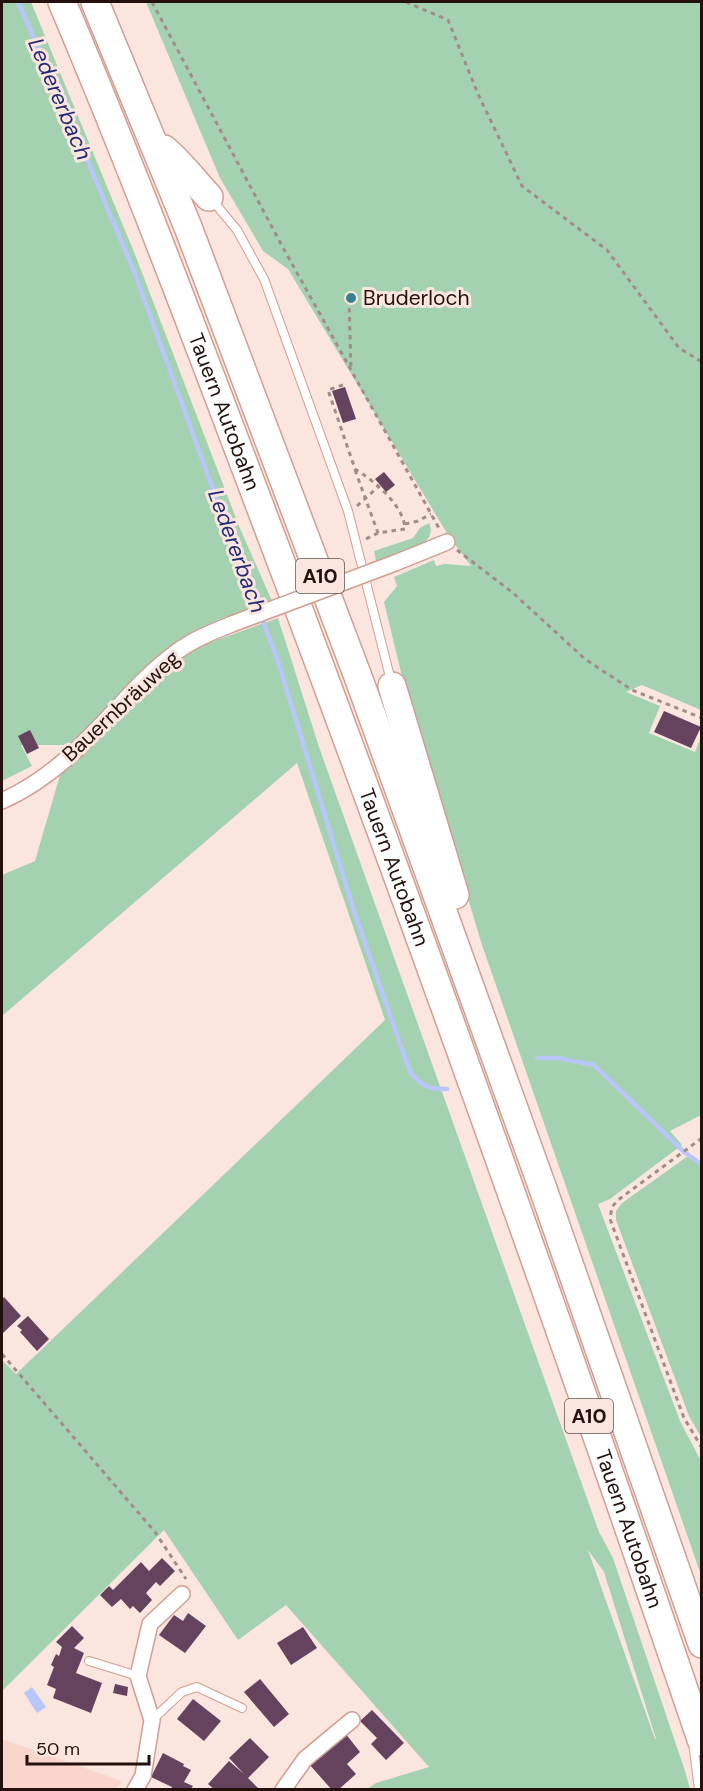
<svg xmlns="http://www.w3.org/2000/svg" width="703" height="1791" font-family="'DM Sans',sans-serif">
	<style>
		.built { fill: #fad5cb }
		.green { fill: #a4d2b1; fill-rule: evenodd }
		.water { fill: #b8c6fb }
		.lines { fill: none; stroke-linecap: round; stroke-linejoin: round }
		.stream { stroke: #b8c6fb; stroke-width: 4.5 }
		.building { fill: #65425e }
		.service-casing { stroke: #d19e91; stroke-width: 10 }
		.minor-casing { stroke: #d19e91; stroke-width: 18 }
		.motorway-casing { stroke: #d19e91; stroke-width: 30 }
		.path { stroke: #a18c87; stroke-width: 3; stroke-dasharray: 4.5 4.5; stroke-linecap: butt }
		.service { stroke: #fff; stroke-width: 8 }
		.minor { stroke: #fff; stroke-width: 15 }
		.motorway { stroke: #fff; stroke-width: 27 }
		.minor-bridge-casing { stroke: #d19e91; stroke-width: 18; stroke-linecap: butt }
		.minor-bridge { stroke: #fff; stroke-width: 15 }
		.poi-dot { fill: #3b7f8e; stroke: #fbe5df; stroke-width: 2 }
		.labels { text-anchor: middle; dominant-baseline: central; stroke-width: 6; stroke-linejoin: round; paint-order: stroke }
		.shield { fill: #fbe5df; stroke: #64514c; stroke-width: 1.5 }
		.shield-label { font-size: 20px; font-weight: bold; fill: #24110d }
		.poi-label { font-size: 21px; fill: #24110d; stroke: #fbe5df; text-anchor: start }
		.street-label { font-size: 21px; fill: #24110d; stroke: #fbe5df }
		.water-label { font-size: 22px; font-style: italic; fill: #252b75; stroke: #fbe5df }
	</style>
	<rect width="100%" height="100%" fill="#fbe5df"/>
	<!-- built -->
	<polygon class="built" points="2,1739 122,1781 117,1789 2,1789"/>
	<!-- green -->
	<g class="green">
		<polygon points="2,2 31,2 136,257 239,526 272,601 220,619 194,632 161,655 72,745 21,745 32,766 2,781"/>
		<polygon points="146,2 701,2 701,710 642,685 626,692 660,706 649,733 695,752 701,737 701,1115 670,1131 682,1145 610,1199 598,1204 680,1421 701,1461 701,1575 482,945 405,689 384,602 397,586 394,577 434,560 436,566 445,564 471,566 448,535 288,269 263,251 220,178"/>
		<path d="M429,523C441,548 392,556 376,561L374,551L413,538L420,528Z"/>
		<path d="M278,618L319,747L599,1532L613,1558L685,1771L690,1789H367L376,1783L429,1767L286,1605L238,1640L164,1530L2,1691V1360L16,1374L385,1020L297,763L2,1016V875L35,861L62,768L112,724L167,666L200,646ZM588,1550L604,1572L656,1739H655Z"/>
		<polygon points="688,1156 702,1163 701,1437 689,1416 616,1220 616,1211 622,1203"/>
	</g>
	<!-- water -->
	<polygon class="water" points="32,1687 46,1707 37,1713 24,1693"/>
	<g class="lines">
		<!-- stream -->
		<g class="stream">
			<path d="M18,2L72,124L134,271L223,517L278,661L354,911L410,1072C423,1087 428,1089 447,1089"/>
			<polyline points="537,1058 557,1058 594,1065 683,1151 702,1165"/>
		</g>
	</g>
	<!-- building -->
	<g class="building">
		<polygon points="345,387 356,419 343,423 332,391"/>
		<polygon points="384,472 395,485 386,492 375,479"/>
		<polygon points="664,711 701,727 691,748 654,732"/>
		<polygon points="30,730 39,748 27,754 18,736"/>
		<polygon points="4,1297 21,1316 2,1334 2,1300"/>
		<polygon points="28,1316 49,1339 37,1351 20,1332 22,1330 17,1326"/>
		<polygon points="162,1558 175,1571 160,1586 156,1582 146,1593 152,1600 140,1613 133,1606 130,1609 121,1599 112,1607 100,1595 109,1586 113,1590 141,1562 149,1571"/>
		<polygon points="188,1613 206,1626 185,1653 159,1635 174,1615 183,1621"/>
		<polygon points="72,1626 84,1638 74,1648 84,1653 76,1673 102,1683 91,1713 53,1698 56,1689 47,1685 54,1667 51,1665 56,1654 59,1656 62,1647 56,1642"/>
		<polygon points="303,1627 317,1648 291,1665 277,1643"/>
		<polygon points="260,1679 289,1714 274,1727 244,1692"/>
		<polygon points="115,1684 128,1687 127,1696 113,1693"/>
		<polygon points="193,1699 221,1721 204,1741 177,1719"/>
		<polygon points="372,1710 404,1743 386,1760 371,1744 377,1738 360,1721"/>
		<polygon points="345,1733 360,1752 347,1764 356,1774 338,1790 332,1790 309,1764"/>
		<polygon points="250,1738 269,1757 248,1778 260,1790 215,1790 208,1784 229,1761 244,1774 229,1758"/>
		<polygon points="163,1753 184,1764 183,1766 191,1770 184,1782 193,1786 190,1790 171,1790 172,1787 151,1777"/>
	</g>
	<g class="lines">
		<defs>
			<g id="service">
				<polyline points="213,201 237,230 264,279 348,511 391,681"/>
				<polyline points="89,1661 138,1676"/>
				<polyline points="152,1720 182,1692 197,1687 242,1708"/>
				<polyline points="693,1742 699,1790"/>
			</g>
			<g id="minor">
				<polyline points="395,563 447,542"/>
				<path d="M2,801C38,785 69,759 96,730C122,704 145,675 175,653C192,640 212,632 232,624"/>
				<polyline points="135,1790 143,1776 152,1720 138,1676 150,1624 182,1594"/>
				<polyline points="283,1790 305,1759 352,1720"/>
			</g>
			<g id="motorway">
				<path id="s1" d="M62,2C143,193 215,388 289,583C433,967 570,1354 702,1742"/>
				<polyline points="95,2 188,227 360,682 542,1186 702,1644"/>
				<path d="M164,149C181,163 194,181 209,197"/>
				<polyline points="392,686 455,895"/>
			</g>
		</defs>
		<!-- service casing -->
		<use href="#service" class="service-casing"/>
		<!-- minor casing -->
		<use href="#minor" class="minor-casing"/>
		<!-- motorway casing -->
		<use href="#motorway" class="motorway-casing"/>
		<!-- path -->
		<g class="path">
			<polyline points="152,2 281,244 440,530"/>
			<polyline points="406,2 448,20 478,94 522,186 607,250 679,348 702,362"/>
			<polyline points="349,299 351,369"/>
			<path d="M343,385L328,390L355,469C373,480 404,505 405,529L378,533L366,539"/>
			<polyline points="355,470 378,533"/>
			<polyline points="357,506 379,486"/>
			<polyline points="405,524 418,521 431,514"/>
			<polyline points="457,550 513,593 585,659 632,690 702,718"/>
			<polyline points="702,1138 618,1200 612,1207 610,1219 684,1418 702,1448"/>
			<polyline points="2,1354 155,1532 186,1579"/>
		</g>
		<!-- service -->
		<use href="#service" class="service"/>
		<!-- minor -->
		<use href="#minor" class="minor"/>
		<!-- motorway -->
		<use href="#motorway" class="motorway"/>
		<defs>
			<polyline id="minor-bridge" points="232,624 395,563"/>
		</defs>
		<!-- minor-bridge casing -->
		<use href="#minor-bridge" class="minor-bridge-casing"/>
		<!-- minor-bridge -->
		<use href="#minor-bridge" class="minor-bridge"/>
	</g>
	<!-- markers -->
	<circle class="poi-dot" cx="351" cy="298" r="6"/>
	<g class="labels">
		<!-- shield labels -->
		<g class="shield">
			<rect x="296" y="559" width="48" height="34" rx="4.5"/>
			<rect x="565" y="1399" width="48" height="34" rx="4.5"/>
		</g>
		<g class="shield-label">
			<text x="320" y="576">A10</text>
			<text x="589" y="1416">A10</text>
		</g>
		<!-- poi labels -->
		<g class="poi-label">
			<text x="363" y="298">Bruderloch</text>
		</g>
		<!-- street labels -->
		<g class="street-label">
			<text stroke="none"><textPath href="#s1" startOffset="441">Tauern Autobahn</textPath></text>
			<text transform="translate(121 706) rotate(-43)">Bauernbräuweg</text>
			<text stroke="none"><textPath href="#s1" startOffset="927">Tauern Autobahn</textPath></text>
			<text stroke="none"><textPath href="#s1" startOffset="1629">Tauern Autobahn</textPath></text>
		</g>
		<!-- water labels -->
		<g class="water-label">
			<text transform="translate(60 99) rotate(67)">Ledererbach</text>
			<text transform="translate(237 551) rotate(70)">Ledererbach</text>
		</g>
	</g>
	<!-- border -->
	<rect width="703" height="1791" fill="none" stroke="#24110d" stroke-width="6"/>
	<!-- scale -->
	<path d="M27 1755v9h122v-9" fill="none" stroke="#24110d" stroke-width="3"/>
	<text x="36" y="1755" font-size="18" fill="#24110d" stroke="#fbe5df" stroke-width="4.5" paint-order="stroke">50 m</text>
</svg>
